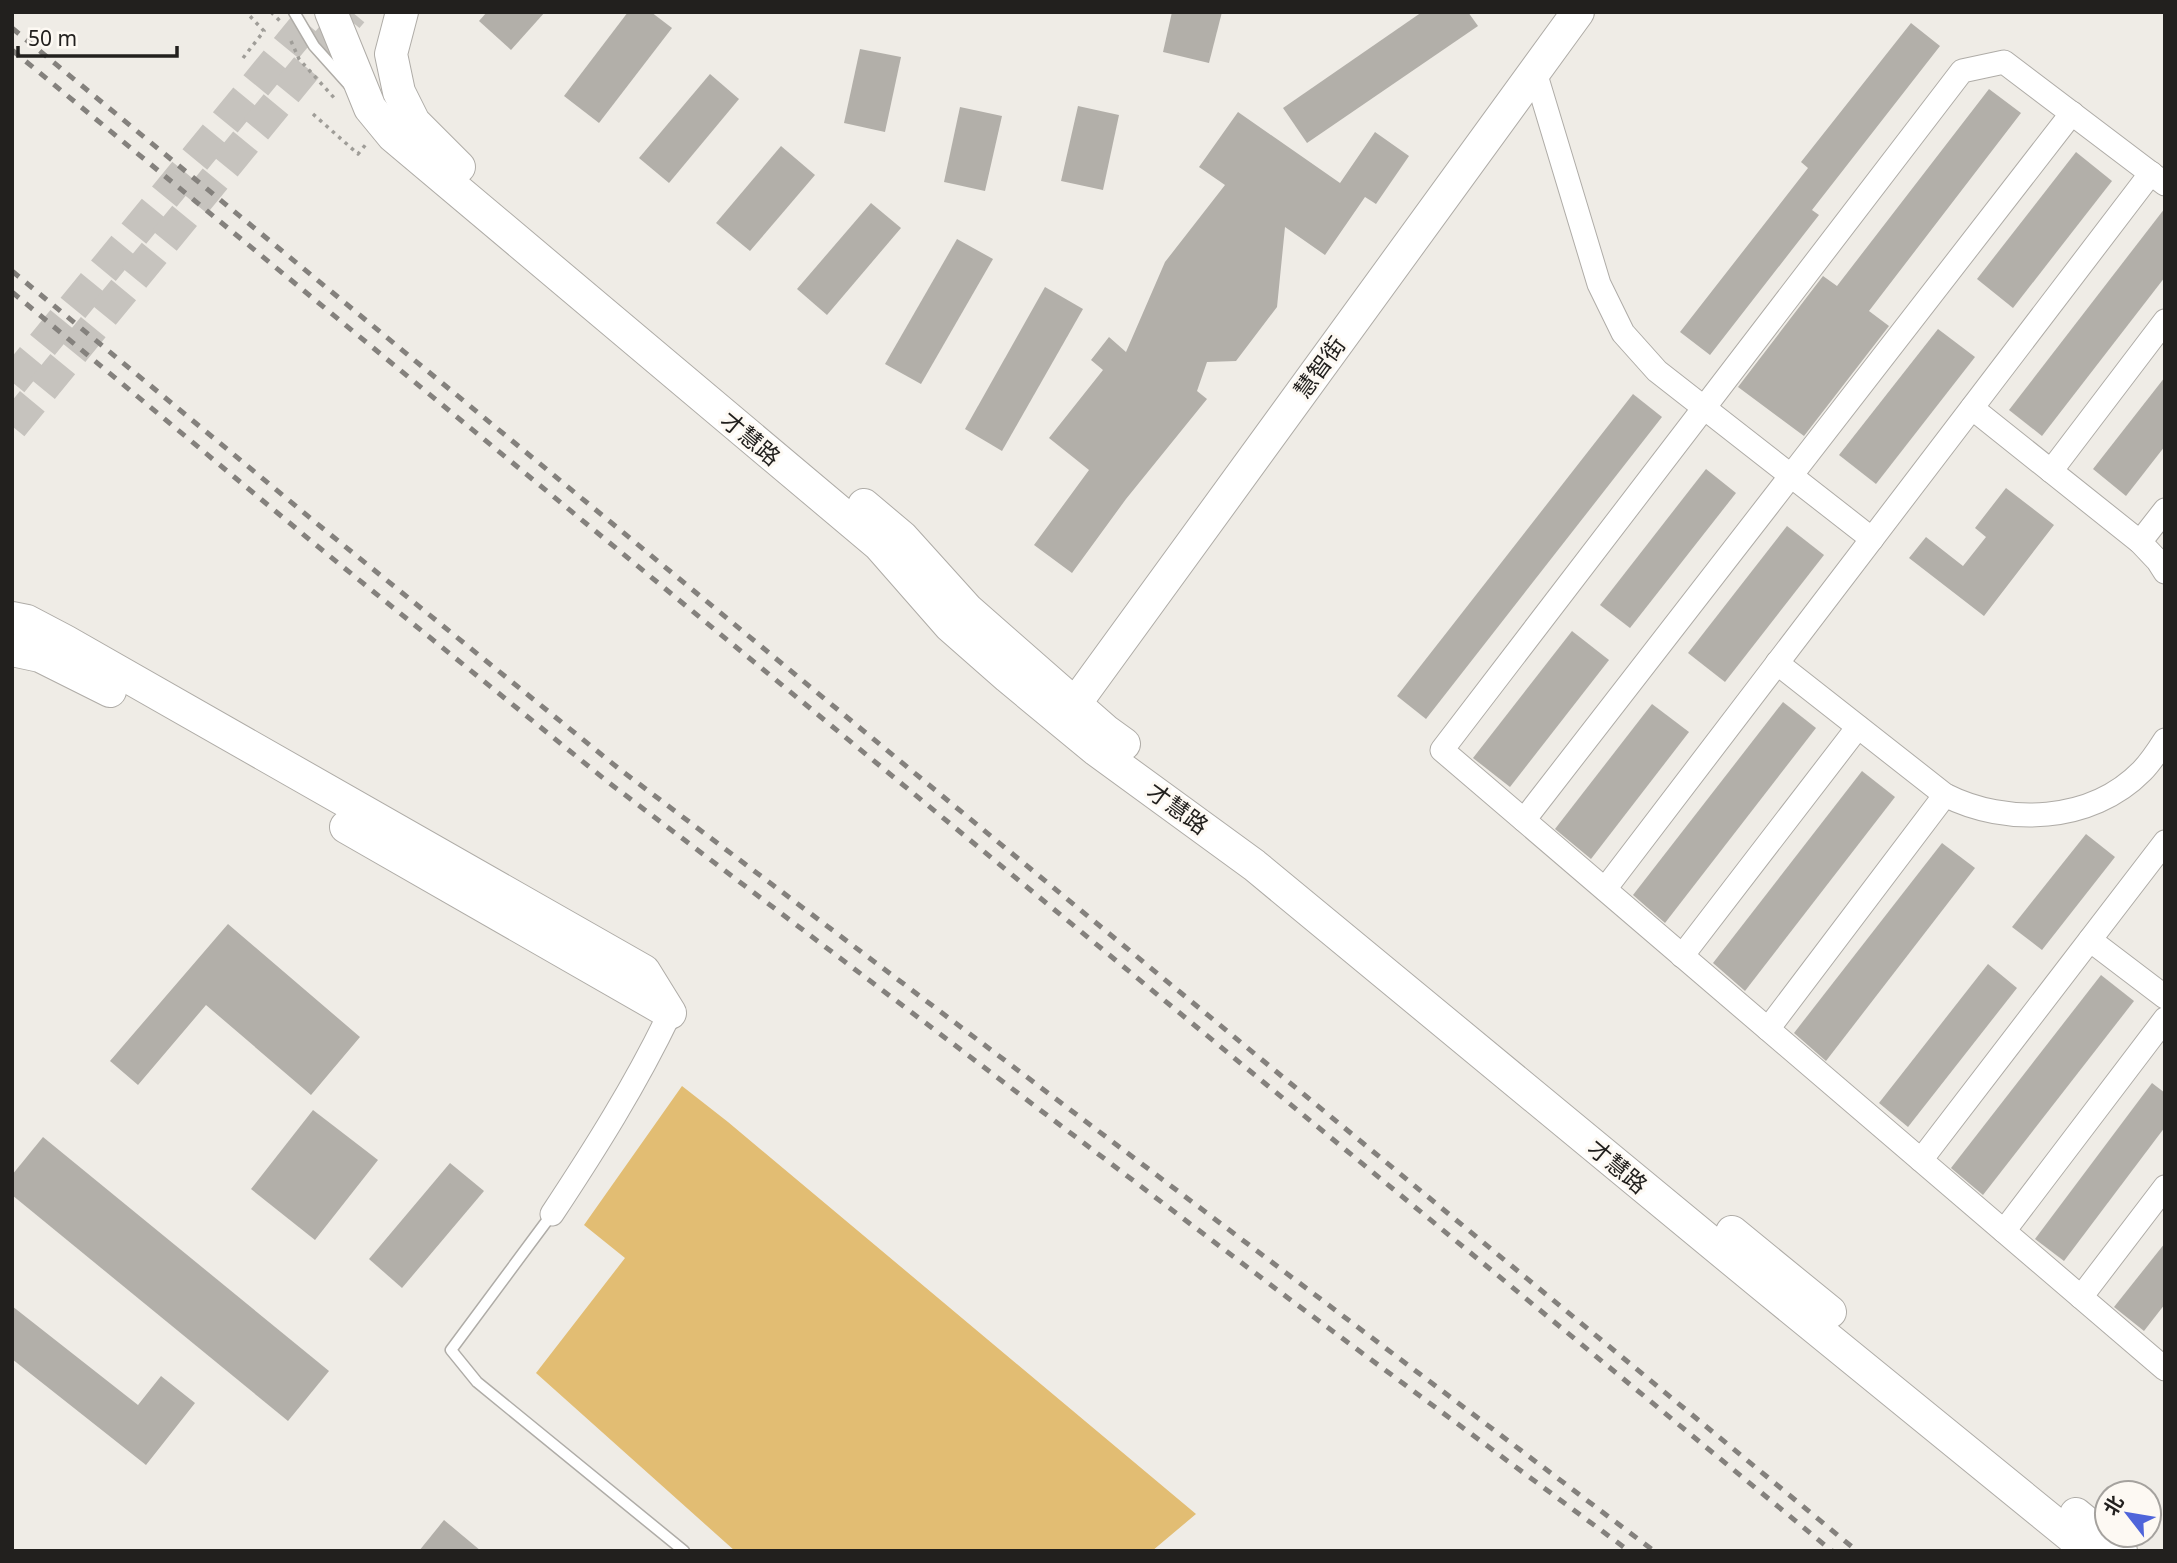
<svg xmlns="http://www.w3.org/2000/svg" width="2177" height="1563" font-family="'Noto Sans','Noto Sans SC',sans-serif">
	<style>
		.green { fill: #e2bd73 }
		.building { fill: #b2afa9 }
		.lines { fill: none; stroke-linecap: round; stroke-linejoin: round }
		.secondary-tunnel { stroke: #c6c3be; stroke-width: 32; stroke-dasharray: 32 16; stroke-linecap: butt }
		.lane-casing { stroke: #afaca7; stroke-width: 13 }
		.street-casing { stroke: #afaca7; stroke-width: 25 }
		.secondary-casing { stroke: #afaca7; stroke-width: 34 }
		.path { stroke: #9f9d98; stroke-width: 3.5; stroke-dasharray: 3.5 5; stroke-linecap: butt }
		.lane { stroke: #fff; stroke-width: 10 }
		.street { stroke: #fff; stroke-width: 23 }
		.secondary { stroke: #fff; stroke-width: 32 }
		.rail { stroke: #84817d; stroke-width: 5; stroke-dasharray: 9 9; stroke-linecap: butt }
		.labels { text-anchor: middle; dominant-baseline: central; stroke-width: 6; stroke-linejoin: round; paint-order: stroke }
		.street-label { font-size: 23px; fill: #22201e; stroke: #fdf9f3 }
	</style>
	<rect width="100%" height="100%" fill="#efece6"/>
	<!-- green -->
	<polygon class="green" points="682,1086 728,1122 1196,1514 1152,1551 735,1551 536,1373 625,1258 584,1225"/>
	<!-- building -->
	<g class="building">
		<polygon points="487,12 545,12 511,50 479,21"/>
		<polygon points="628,12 651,12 672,28 599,123 564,96"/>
		<polygon points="1172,12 1222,12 1209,63 1163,52"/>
		<polygon points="1422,12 1468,12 1478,26 1307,143 1283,108"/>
		<polygon points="1911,23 1940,46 1812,210 1819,215 1710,355 1680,332 1808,168 1801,162"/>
		<polygon points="860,49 901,57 885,132 844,123"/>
		<polygon points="710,74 739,99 669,183 639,158"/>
		<polygon points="1989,89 2021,113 1869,311 1889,326 1804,436 1738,387 1823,276 1837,286"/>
		<polygon points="1078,106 1119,115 1103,190 1061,181"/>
		<polygon points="960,107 1002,116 985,191 944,182"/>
		<polygon points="1238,112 1340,183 1375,132 1409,156 1376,204 1365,197 1325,255 1285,227 1277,307 1236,361 1207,362 1197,391 1207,399 1126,499 1072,573 1034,545 1089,470 1049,438 1103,370 1091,360 1109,337 1126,352 1165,262 1225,185 1199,167"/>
		<polygon points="781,146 815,175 750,251 716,223"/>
		<polygon points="2076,152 2112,181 2013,308 1977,279"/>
		<polygon points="871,203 901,228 827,315 797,289"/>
		<polygon points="2165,208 2165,277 2042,436 2009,410"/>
		<polygon points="957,239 993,259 921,384 885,364"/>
		<polygon points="1045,287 1083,309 1002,451 965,429"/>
		<polygon points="1938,329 1975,357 1876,484 1839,455"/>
		<polygon points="2165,377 2165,446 2126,496 2093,469"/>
		<polygon points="1633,394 1662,417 1426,719 1397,696"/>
		<polygon points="1706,469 1736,493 1630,628 1600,605"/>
		<polygon points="2006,488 2054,525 1984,616 1909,558 1926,537 1963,566 1986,537 1975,528"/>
		<polygon points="1787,526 1824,555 1725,682 1688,653"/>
		<polygon points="1572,631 1609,660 1510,787 1473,758"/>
		<polygon points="1783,702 1816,728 1665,923 1633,895"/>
		<polygon points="1652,704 1689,732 1591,859 1555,829"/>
		<polygon points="1862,771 1895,797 1745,991 1713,963"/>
		<polygon points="2086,834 2115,857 2042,950 2012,927"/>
		<polygon points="1942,843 1975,868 1826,1061 1794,1033"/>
		<polygon points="228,924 360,1037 311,1095 206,1005 138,1085 110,1061"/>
		<polygon points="1988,964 2017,988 1908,1127 1879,1103"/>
		<polygon points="2101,975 2134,1001 1983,1195 1951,1168"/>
		<polygon points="2152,1083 2165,1093 2165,1127 2064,1261 2035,1239"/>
		<polygon points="313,1110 378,1160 315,1240 251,1189"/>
		<polygon points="43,1137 329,1371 288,1421 12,1195 12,1175"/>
		<polygon points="450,1163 484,1191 402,1288 369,1259"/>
		<polygon points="2165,1243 2165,1304 2144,1331 2114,1307"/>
		<polygon points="12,1306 138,1405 161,1376 195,1403 146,1465 12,1359"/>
		<polygon points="444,1520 481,1551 419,1551"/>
	</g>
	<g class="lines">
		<!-- secondary-tunnel -->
		<g class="secondary-tunnel">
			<polyline points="12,382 316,12"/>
			<polyline points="12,426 352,12"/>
		</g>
		<defs>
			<g id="lane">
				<polyline points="294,12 314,46 349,85"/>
				<polyline points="552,1214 451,1350 477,1382 684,1551"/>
			</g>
			<g id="street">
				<polyline points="1535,72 1599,284 1623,333 1657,371 1872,539"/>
				<polyline points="2165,184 2004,62 1962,71 1442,750 2165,1369"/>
				<polyline points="1972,408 2140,542 2158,561 2165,572"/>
				<polyline points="2051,471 2165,321"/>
				<polyline points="2140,542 2165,510"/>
				<path d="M1777,663L1945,795C2006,826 2091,823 2142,771C2151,762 2158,751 2165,740"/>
				<polyline points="1524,820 2072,113"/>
				<polyline points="1605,889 2151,173"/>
				<polyline points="2090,940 2165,997"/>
				<polyline points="1682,956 1858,727"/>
				<polyline points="1768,1029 1945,795"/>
				<polyline points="1921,1160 2165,842"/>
				<path d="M552,1214C595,1149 636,1084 670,1013"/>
				<polyline points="2004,1231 2165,1019"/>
				<polyline points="2081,1297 2165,1187"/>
			</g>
			<g id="secondary">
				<polyline points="331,12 370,108 393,136 879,545 950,626 1008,677 1095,749 1254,865 1765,1287 2089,1551"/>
				<polyline points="402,12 391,54 399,92 414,122 459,167"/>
				<polyline points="864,505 902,537 967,609 1106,731 1124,744"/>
				<polyline points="12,618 27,621 65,641 644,971 670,1013"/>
				<polyline points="12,650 40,656 110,691"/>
				<polyline points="1064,719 1578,12"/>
				<polyline points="346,827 665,1010"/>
				<polyline points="1732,1232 1830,1312"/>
				<polyline points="2076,1514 2121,1551"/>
			</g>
		</defs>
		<!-- lane casing -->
		<use href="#lane" class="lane-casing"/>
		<!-- street casing -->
		<use href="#street" class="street-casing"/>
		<!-- secondary casing -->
		<use href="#secondary" class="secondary-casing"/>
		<!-- path -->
		<g class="path">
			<polyline points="271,12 281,22"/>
			<polyline points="291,41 299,59 337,101"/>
			<polyline points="243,58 264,31 246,12"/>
			<polyline points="313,114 358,154 367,143"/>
		</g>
		<!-- lane -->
		<use href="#lane" class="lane"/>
		<!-- street -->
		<use href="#street" class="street"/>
		<!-- secondary -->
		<use href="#secondary" class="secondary"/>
		<!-- rail -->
		<g class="rail">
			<polyline points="12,28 1857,1551"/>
			<polyline points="12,50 1832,1551"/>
			<polyline points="12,271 326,531 618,768 1654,1551"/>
			<polyline points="12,292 316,545 608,782 1288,1298 1629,1551"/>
		</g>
	</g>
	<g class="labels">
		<!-- street labels -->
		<g class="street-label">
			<text transform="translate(1319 367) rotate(-54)">慧智街</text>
			<text transform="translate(751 438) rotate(40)">才慧路</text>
			<text transform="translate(1178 808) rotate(36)">才慧路</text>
			<text transform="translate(1618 1166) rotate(40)">才慧路</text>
		</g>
	</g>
	<!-- border -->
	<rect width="2177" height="1563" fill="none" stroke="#22201e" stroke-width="28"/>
	<!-- north arrow -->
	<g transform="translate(2128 1514) rotate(301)"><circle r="33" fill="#fdf9f3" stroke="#a5a29e" stroke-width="2"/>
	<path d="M0-5L12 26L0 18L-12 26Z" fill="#4f65da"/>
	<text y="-10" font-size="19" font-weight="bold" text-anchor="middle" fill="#22201e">北</text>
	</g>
	<!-- scale -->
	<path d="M18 46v10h159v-10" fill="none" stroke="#22201e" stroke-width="3.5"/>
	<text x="28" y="46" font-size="21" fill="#22201e" stroke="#fdf9f3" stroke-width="5" paint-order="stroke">50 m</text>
</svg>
